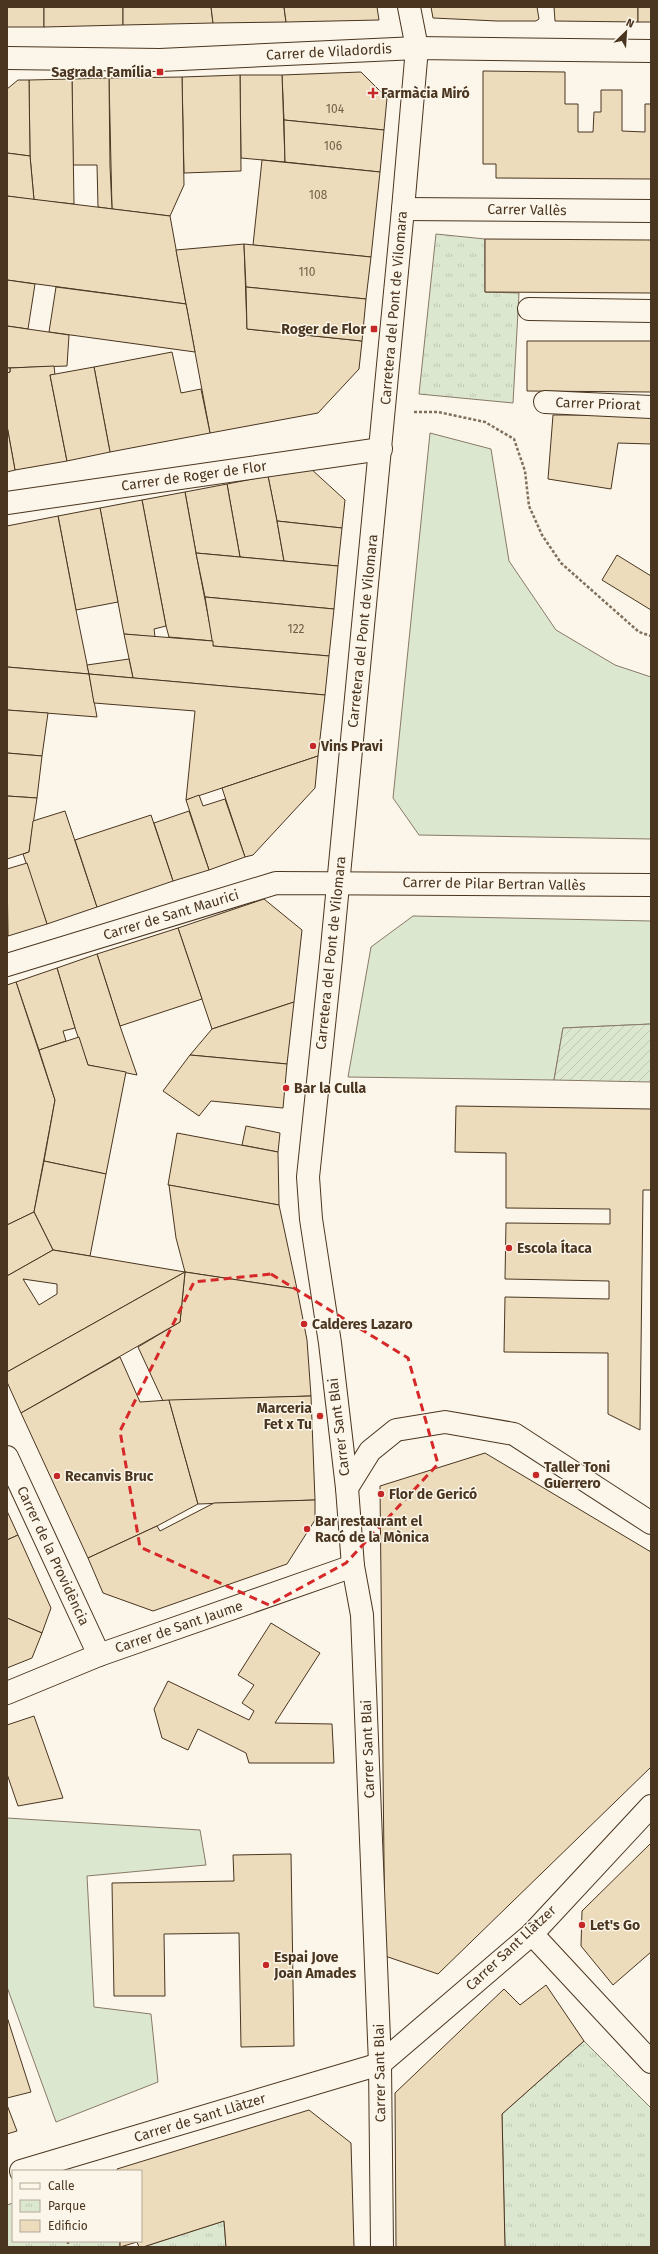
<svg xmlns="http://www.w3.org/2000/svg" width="658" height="2254" font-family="'Fira Sans',sans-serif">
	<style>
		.grass { fill: #dce7d0; stroke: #887966 }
		.park { fill: url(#park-tufts); stroke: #887966 }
		.garden { fill: url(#garden-furrows); stroke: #887966 }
		.building { fill: #ecdcbc; stroke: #4a3520; fill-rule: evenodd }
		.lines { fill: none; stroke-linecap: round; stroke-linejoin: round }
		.minor-casing { stroke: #4a3520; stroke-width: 24 }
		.path { stroke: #7f6f5c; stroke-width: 2.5; stroke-dasharray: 3 2; stroke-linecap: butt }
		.minor { stroke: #fbf6e9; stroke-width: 22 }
		.marked { fill: none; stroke: #d62828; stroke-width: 3; stroke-dasharray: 8 5; stroke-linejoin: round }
		.poi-dot { fill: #c62828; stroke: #fbf6e9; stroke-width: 1.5 }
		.labels { text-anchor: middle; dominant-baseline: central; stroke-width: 3; stroke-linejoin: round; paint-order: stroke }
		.number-label { font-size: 12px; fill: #725f47 }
		.street-label { font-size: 14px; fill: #4a3520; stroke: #fbf6e9 }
		.poi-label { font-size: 14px; font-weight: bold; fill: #4a3520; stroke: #fbf6e9; text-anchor: start }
	</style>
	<defs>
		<pattern id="park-tufts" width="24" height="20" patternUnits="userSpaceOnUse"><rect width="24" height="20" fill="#dce7d0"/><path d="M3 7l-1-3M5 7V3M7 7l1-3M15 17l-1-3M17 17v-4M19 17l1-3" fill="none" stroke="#bec7b2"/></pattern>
		<pattern id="garden-furrows" width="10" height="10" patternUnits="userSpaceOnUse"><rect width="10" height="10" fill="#dce7d0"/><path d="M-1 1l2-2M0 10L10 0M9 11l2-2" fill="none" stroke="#bec7b2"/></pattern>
	</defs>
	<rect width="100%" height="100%" fill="#fbf6e9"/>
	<!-- grass -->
	<g class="grass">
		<polygon points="430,433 491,449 509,561 556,630 615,665 651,677 651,839 419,835 393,798"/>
		<polygon points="413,916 651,921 651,1024 563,1028 554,1080 348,1077 371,947"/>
		<polygon points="7,1818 200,1830 206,1865 87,1876 94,2007 151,2014 158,2082 56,2122 7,1987"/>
	</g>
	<!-- park -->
	<g class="park">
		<polygon points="436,234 485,239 485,292 519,293 513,403 419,394"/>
		<polygon points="584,2041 651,2108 651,2247 505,2247 502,2114"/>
		<polygon points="13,2203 13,2241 120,2241 120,2247 7,2247 7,2205"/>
		<polygon points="224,2221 226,2247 143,2247"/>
	</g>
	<!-- garden -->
	<polygon class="garden" points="651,1024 651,1082 554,1080 563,1028"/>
	<!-- building -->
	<g class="building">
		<rect x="7" y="7" width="37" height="20"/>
		<polygon points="44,7 123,7 123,25 44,27"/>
		<polygon points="123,7 211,7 213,23 123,25"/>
		<polygon points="211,7 284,7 286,22 213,23"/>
		<polygon points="284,7 377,7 379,20 286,22"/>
		<polygon points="431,7 537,7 539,19 536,21 497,21 433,18"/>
		<polygon points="554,7 638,7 638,22 555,21"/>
		<rect x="638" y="7" width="13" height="15"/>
		<polygon points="483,71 565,72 565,104 578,104 578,132 593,132 594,112 601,112 601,90 622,90 622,131 645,132 645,104 651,104 651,179 496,178 496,164 483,164"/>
		<polygon points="361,72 387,98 384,130 284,120 282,75"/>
		<polygon points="240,75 282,75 285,162 241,158"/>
		<polygon points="240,75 241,171 184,173 182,77"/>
		<polygon points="182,77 184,185 170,216 112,209 109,78"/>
		<polygon points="109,78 110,166 112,209 98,207 97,165 73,165 72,79"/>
		<polygon points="72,79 74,204 34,200 30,156 29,80"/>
		<polygon points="18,80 29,80 30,156 7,153 7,89"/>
		<polygon points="284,120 384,130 380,172 285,162"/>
		<polygon points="7,153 30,156 34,200 7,196"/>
		<polygon points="262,160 380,172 371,257 253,245"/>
		<polygon points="7,196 170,216 186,304 7,280"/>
		<polygon points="485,239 651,240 651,293 485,292"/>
		<polygon points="244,244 247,329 362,341 359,369 318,413 210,433 176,250"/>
		<polygon points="244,244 371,257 366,299 246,287"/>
		<polygon points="7,280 35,284 28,329 7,326"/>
		<polygon points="56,287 186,304 195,352 49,332"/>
		<polygon points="246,287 366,299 362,341 247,329"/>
		<polygon points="7,326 69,335 67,366 7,368"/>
		<polygon points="527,341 651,341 651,392 527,391"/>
		<polygon points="172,352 181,393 201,389 210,433 110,452 94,367"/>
		<polygon points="54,366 55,375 50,375 67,461 15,470 7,426 7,373 10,372 10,368"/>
		<polygon points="94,367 110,452 67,461 50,375"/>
		<polygon points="7,368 10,368 10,372 7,373"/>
		<polygon points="553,415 651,415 651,444 618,443 611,489 548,479"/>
		<polygon points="7,426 15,470 7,472"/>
		<polygon points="310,468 345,500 342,528 277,521 268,476"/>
		<polygon points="268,476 277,521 284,561 240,557 227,484"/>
		<polygon points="227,484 240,557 196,553 185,492"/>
		<polygon points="185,492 196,553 213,641 169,637 166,626 142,500"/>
		<polygon points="142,500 166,626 154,629 155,637 124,634 100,508"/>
		<polygon points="100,508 118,602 76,610 58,516"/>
		<polygon points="58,516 76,610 89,674 7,667 7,526"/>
		<polygon points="277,521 342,528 338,566 284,561"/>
		<polygon points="196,553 338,566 334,609 205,597"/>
		<polygon points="617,555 651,576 651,610 602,580"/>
		<polygon points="205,597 334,609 329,656 213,646"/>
		<polygon points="124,634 213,641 213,646 329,656 325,695 133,678"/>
		<polygon points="129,659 133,678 89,674 87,665"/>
		<polygon points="7,667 89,674 97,717 7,710"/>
		<polygon points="89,674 325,695 318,756 186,800 195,711 94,703"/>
		<polygon points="7,710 48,713 42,756 7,753"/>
		<polygon points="7,753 42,756 37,798 7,796"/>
		<polygon points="318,756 315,788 253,855 245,857 222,788"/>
		<polygon points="199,795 203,806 225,799 245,857 209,870 186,800"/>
		<polygon points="7,796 37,798 29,852 7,859"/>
		<polygon points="65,811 97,907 47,924 23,854 29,852 33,821"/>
		<polygon points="189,811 209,870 173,881 154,823"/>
		<polygon points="151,815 173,881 97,907 75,840"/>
		<polygon points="27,863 47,924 8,936 7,869"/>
		<polygon points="264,899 302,930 294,1002 212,1029 178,928"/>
		<polygon points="178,928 202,999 120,1026 97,954"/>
		<polygon points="97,954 120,1026 137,1075 88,1065 75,1028 57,968"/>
		<polygon points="57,968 75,1028 63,1031 66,1041 39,1050 16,982"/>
		<polygon points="16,982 55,1100 34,1212 7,1225 7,985"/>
		<polygon points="294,1002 287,1064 190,1055 212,1029"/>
		<polygon points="79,1037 88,1065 126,1072 106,1174 44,1161 55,1100 39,1050"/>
		<polygon points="190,1055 287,1064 283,1108 211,1101 199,1116 163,1091"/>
		<polygon points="456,1106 651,1109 651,1190 643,1190 640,1430 608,1414 608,1353 504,1352 505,1297 609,1299 609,1281 505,1279 506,1223 610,1224 610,1209 506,1208 506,1153 455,1152"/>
		<polygon points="246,1126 280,1133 278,1152 242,1145"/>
		<polygon points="177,1133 278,1152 279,1205 168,1185"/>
		<polygon points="44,1161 106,1174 90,1256 53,1250 34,1212"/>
		<polygon points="169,1185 279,1205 297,1289 185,1272 176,1238"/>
		<polygon points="34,1212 53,1250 7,1276 7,1225"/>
		<path d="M53,1250L90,1256L185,1272L7,1372V1276ZM23,1279L57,1284V1294L39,1305Z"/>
		<polygon points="185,1272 297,1289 307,1340 311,1396 163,1401 138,1347 180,1322"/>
		<polygon points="185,1272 180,1322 21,1413 7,1382 7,1372"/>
		<polygon points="120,1357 140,1402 169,1400 198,1504 157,1526 88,1558 21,1413"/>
		<polygon points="311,1396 315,1500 198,1504 169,1400"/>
		<polygon points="485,1453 651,1552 651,1767 438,1974 385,1956 380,1486"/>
		<polygon points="315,1500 315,1520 287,1564 153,1611 103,1593 88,1558 157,1526 160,1531 214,1503"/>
		<polygon points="7,1511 18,1535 7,1540"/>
		<polygon points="18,1535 51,1608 42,1633 7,1618 7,1540"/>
		<polygon points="7,1618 42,1633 32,1658 7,1668"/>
		<polygon points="271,1623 320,1653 275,1723 332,1724 334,1763 249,1763 246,1753 198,1729 188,1750 162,1738 154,1709 168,1681 249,1720 254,1711 242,1703 254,1685 238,1675"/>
		<polygon points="34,1716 63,1798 18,1806 7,1774 7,1725"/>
		<polygon points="651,1843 651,1952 613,1985 581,1946 582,1911"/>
		<polygon points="291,1854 294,2046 241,2047 239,1933 164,1934 165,1996 114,1996 112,1883 234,1881 233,1855"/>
		<polygon points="546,1985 584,2041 502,2114 505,2247 396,2247 395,2093 504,1989 520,2005"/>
		<polygon points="7,2017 31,2092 7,2098"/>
		<polygon points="7,2105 17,2131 7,2134"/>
		<polygon points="309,2110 351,2143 354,2247 226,2247 224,2221 143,2247 139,2247 137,2242 120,2247 120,2241 141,2241 141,2171 118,2171 117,2169"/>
	</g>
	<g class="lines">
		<defs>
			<g id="minor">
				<polyline points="7,58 160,60 417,48 651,51"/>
				<polyline points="403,209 651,211"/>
				<polyline points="529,309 651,311"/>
				<polyline points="545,402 651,407"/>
				<polyline points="7,503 381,449"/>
				<polyline points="7,965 276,883 651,885"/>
				<polyline points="7,1457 99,1655"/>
				<polyline points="347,1488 370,1451 396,1430 445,1422 514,1434 651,1523"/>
				<polyline points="7,1693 99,1655 353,1566"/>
				<polyline points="532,1934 651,2062"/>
				<polyline points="21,2171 380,2064 532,1934 651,1806"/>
				<polyline points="382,2247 380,2064 362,1615 353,1566 347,1488 330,1343 311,1219 308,1177 331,958 403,209 417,48 409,7"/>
			</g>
		</defs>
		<!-- minor casing -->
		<use href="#minor" class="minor-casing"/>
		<!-- path -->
		<g class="path">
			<polyline points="414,412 438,412 485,422 514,439 525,471 529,506 542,535 561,563 639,632 651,636"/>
			<polyline points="68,2241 68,2247"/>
		</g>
		<!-- minor -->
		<use href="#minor" class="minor"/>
	</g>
	<!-- marked area -->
	<path class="marked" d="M271,1274L408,1358L438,1464L346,1563L269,1605L140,1547L120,1431L194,1282Z"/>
	<!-- markers -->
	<g class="poi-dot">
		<rect x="156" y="68" width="8" height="8" rx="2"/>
		<path d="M371 87h4v4h4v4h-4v4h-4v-4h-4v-4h4z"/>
		<rect x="370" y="325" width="8" height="8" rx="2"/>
		<circle cx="313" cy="746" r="4"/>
		<circle cx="286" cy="1088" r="4"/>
		<circle cx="509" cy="1248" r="4"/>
		<circle cx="304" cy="1324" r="4"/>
		<circle cx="320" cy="1416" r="4"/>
		<circle cx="536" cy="1475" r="4"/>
		<circle cx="57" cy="1476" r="4"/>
		<circle cx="381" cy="1494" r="4"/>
		<circle cx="307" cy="1529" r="4"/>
		<circle cx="582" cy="1925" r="4"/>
		<circle cx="266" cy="1965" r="4"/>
	</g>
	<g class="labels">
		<!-- number labels -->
		<g class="number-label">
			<text x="335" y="109">104</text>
			<text x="333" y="146">106</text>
			<text x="318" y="195">108</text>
			<text x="307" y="272">110</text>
			<text x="296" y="629">122</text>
		</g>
		<!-- street labels -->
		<g class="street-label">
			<text transform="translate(329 52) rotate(-3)">Carrer de Viladordis</text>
			<text transform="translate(527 210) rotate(1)">Carrer Vallès</text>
			<text transform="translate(394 308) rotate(-85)">Carretera del Pont de Vilomara</text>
			<text transform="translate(598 404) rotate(2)">Carrer Priorat</text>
			<text transform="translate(194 476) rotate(-8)">Carrer de Roger de Flor</text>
			<text transform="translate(363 631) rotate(-84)">Carretera del Pont de Vilomara</text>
			<text transform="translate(494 884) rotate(1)">Carrer de Pilar Bertran Vallès</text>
			<text transform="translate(171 915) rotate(-17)">Carrer de Sant Maurici</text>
			<text transform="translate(331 953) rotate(-84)">Carretera del Pont de Vilomara</text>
			<text transform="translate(339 1427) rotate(-97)">Carrer Sant Blai</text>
			<text transform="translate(53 1556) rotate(65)">Carrer de la Providència</text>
			<text transform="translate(179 1627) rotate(-19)">Carrer de Sant Jaume</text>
			<text transform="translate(368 1749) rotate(-92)">Carrer Sant Blai</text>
			<text transform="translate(511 1948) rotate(-43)">Carrer Sant Llàtzer</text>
			<text transform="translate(380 2073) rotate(-91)">Carrer Sant Blai</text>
			<text transform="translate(200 2118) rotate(-17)">Carrer de Sant Llàtzer</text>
		</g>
		<!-- poi labels -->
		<g class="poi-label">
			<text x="152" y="72" text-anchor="end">Sagrada Família</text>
			<text x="381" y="93">Farmàcia Miró</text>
			<text x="366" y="329" text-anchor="end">Roger de Flor</text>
			<text x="321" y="746">Vins Pravi</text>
			<text x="294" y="1088">Bar la Culla</text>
			<text x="517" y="1248">Escola Ítaca</text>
			<text x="312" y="1324">Calderes Lazaro</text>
			<text x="312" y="1408" text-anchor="end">Marceria<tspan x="312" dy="16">Fet x Tu</tspan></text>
			<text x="544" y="1467">Taller Toni<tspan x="544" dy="16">Guerrero</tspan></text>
			<text x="65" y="1476">Recanvis Bruc</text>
			<text x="389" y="1494">Flor de Gericó</text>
			<text x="315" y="1521">Bar restaurant el<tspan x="315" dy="16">Racó de la Mònica</tspan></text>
			<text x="590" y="1925">Let's Go</text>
			<text x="274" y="1957">Espai Jove<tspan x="274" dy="16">Joan Amades</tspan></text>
		</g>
	</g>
	<!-- border -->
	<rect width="658" height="2254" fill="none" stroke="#4a3520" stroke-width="16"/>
	<!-- legend -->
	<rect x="12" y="2170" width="130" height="72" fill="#fbf6e9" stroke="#b4a999"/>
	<rect x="20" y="2183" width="20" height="6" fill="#fbf6e9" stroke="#b4a999"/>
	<text x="48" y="2190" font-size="12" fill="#4a3520">Calle</text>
	<rect x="20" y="2200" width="20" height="12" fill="url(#park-tufts)" stroke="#b4a999"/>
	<text x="48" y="2210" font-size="12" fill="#4a3520">Parque</text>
	<rect x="20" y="2220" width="20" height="12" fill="#ecdcbc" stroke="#b4a999"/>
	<text x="48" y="2230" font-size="12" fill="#4a3520">Edificio</text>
	<!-- north arrow -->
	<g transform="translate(626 32) rotate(25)" stroke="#fbf6e9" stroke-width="3" paint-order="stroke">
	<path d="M0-3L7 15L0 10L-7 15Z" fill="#4a3520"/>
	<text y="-6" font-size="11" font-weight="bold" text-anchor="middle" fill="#4a3520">N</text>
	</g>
</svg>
